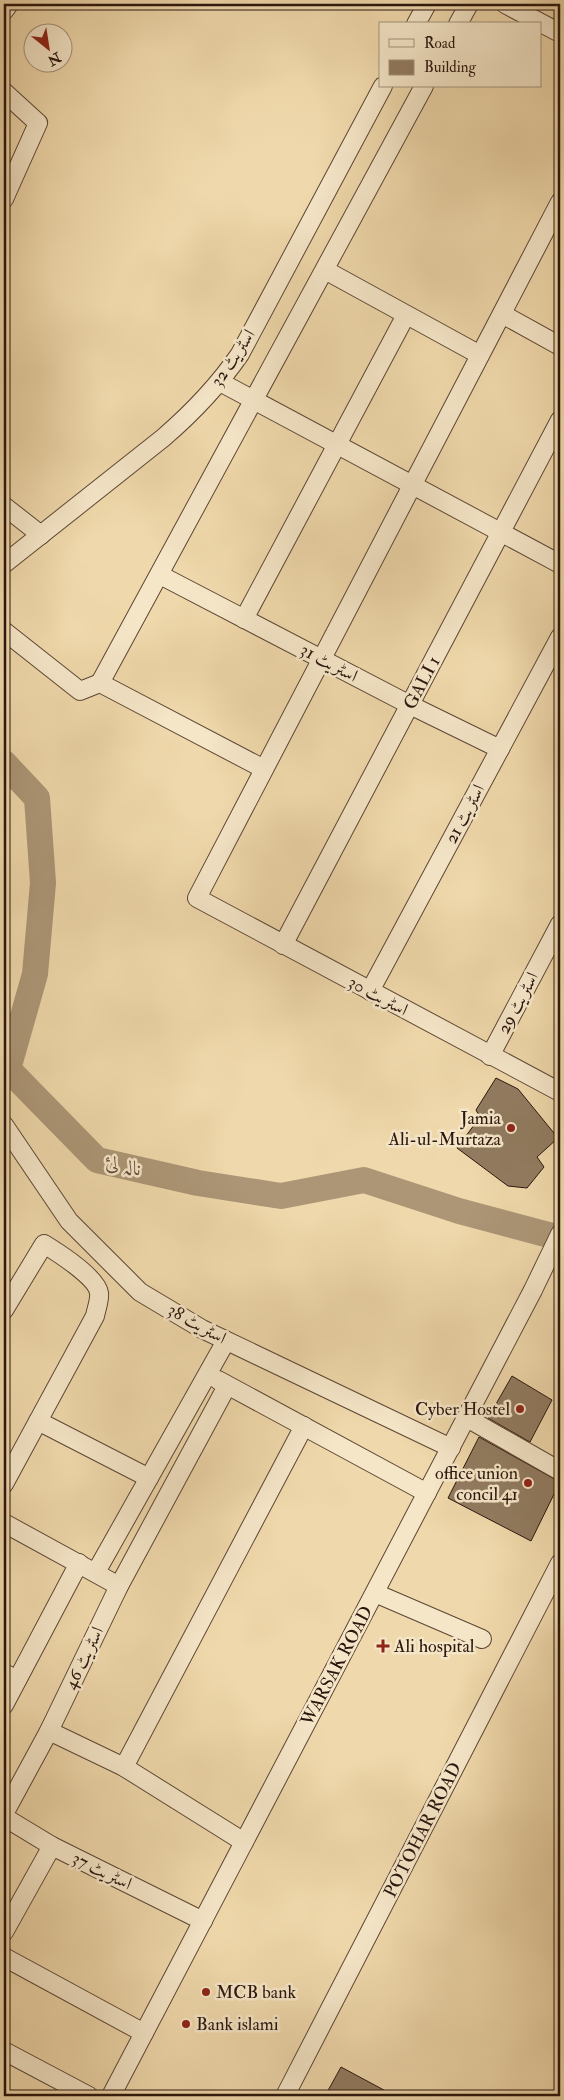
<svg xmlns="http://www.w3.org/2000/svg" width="564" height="2100" font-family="'IM FELL Double Pica',Amiri,serif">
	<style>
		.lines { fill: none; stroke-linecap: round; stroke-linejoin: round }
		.river { stroke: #ac9676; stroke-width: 26 }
		.building { fill: #917b60; stroke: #2b160e }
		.minor-casing { stroke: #5c4635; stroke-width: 20 }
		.minor { stroke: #f5e6c8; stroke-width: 18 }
		.poi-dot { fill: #8f2418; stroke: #f5e6c8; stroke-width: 2 }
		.labels { text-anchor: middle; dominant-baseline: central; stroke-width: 5; stroke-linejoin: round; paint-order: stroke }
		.street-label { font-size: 18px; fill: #2b160e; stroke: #f5e6c8 }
		.poi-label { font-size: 18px; fill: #2b160e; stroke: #f5e6c8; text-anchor: end }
		.water-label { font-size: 19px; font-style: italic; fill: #5f4938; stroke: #f5e6c8 }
	</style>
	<rect width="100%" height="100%" fill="#efd8ab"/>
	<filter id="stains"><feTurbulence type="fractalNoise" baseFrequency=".004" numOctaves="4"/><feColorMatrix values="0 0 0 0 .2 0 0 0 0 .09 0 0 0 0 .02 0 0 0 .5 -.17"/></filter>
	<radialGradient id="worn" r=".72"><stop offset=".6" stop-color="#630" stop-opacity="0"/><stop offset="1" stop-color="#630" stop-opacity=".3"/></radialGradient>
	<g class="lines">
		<!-- river -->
		<polyline class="river" points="4,763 37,798 43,883 35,974 8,1069 97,1160 198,1183 281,1196 364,1180 459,1211 560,1238"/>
	</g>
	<!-- building -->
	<g class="building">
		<polygon points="496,1078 518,1089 558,1138 537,1157 544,1167 527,1188 508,1186 457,1148 480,1117 476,1110"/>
		<polygon points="512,1376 552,1400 530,1442 488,1418"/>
		<polygon points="479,1437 560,1482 531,1541 448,1498"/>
		<polygon points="341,2067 395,2096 325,2096"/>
	</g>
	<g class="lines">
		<defs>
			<g id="minor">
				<polyline points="505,4 560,33"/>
				<polyline points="4,11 9,4"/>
				<polyline points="416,24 427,4"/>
				<polyline points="458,24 469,4"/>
				<polyline points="4,92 38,123 4,199"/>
				<polyline points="560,202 197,898 560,1092"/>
				<polyline points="325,270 480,355"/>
				<polyline points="502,314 560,346"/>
				<polyline points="220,382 560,564"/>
				<polyline points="4,506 41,535"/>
				<path d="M4,564L163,438C192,413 218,386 240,354L383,86"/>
				<polyline points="160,575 410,705 500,749"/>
				<polyline points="244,619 406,315"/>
				<polyline points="4,631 80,691 100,683"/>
				<polyline points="264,769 100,683 424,86"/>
				<polyline points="283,945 560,420"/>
				<polyline points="370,991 560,637"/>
				<polyline points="490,1056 560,924"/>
				<polyline points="4,1125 69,1221 140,1292 202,1329 451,1448"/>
				<path d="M4,1310L44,1244C57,1252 97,1277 99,1293C100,1300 96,1310 95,1316L4,1484"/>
				<polyline points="218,1380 427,1493"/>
				<polyline points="467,1418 560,1471"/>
				<polyline points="38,1421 149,1478"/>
				<polyline points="4,1523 119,1586"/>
				<polyline points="96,1572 226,1341"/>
				<polyline points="375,1593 482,1639"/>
				<polyline points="4,1673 17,1680"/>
				<polyline points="4,1705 79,1563"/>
				<polyline points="49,1731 124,1767 244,1842"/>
				<polyline points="124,1767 304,1426"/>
				<polyline points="4,1814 49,1731 119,1586 227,1386"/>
				<polyline points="4,1817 52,1846 203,1921"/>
				<polyline points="4,1932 52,1846"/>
				<polyline points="4,1957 144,2033"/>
				<polyline points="4,2051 89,2096"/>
				<polyline points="111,2096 533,1290 560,1234"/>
				<polyline points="285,2096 560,1563"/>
			</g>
		</defs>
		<!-- minor casing -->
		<use href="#minor" class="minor-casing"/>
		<!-- minor -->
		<use href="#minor" class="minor"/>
	</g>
	<!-- markers -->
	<g class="poi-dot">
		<circle cx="511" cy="1128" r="5"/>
		<circle cx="520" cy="1409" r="5"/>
		<circle cx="528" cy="1483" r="5"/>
		<path d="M380.5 1638.5h5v5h5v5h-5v5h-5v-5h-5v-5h5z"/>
		<circle cx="206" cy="1992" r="5"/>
		<circle cx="186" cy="2024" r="5"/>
	</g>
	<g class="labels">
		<!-- street labels -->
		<g class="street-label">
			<text transform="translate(233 358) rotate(-56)">اسٹریٹ 32</text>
			<text transform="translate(329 663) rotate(28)">اسٹریٹ 31</text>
			<text transform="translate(422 683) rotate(-62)">GALI 1</text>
			<text transform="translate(465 814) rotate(-62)">اسٹریٹ 21</text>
			<text transform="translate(378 996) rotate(28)">اسٹریٹ 30</text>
			<text transform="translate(518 1003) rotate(-62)">اسٹریٹ 29</text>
			<text transform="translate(197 1324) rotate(29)">اسٹریٹ 38</text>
			<text transform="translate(84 1658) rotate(-64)">اسٹریٹ 46</text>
			<text transform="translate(337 1666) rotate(-62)">WARSAK ROAD</text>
			<text transform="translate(423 1830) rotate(-63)">POTOHAR ROAD</text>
			<text transform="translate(102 1871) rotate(26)">اسٹریٹ 37</text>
		</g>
		<!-- poi labels -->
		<g class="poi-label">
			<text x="501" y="1118">Jamia<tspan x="501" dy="21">Ali-ul-Murtaza</tspan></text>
			<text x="510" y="1409">Cyber Hostel</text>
			<text x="518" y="1473">office union<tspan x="518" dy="21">concil 41</tspan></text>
			<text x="394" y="1646" text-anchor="start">Ali hospital</text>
			<text x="216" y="1992" text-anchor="start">MCB bank</text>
			<text x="196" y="2024" text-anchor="start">Bank islami</text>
		</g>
		<!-- water labels -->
		<g class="water-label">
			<text transform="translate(124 1166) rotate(13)">نالہ لئ</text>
		</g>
	</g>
	<!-- margin -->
	<rect width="564" height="2100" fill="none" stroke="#efd8ab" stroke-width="20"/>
	<rect x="5" y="5" width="554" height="2090" fill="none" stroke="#2b160e" stroke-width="2.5"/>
	<rect x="10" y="10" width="544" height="2080" fill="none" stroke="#2b160e"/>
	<!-- legend -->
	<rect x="379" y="22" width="162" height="65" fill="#f5e6c8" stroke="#a4937e"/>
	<rect x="389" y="39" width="25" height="8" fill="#f5e6c8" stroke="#a4937e"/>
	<text x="424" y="48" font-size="15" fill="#2b160e">Road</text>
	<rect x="389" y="60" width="25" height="15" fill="#917b60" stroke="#a4937e"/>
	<text x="424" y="72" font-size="15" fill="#2b160e">Building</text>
	<!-- north arrow -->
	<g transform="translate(48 48) rotate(150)"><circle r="24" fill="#f5e6c8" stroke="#a4937e"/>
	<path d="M0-4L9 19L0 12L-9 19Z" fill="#8f2418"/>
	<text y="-8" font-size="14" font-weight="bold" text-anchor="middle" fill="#2b160e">N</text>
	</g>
	<rect width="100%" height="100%" filter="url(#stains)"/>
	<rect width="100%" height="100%" fill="url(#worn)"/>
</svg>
